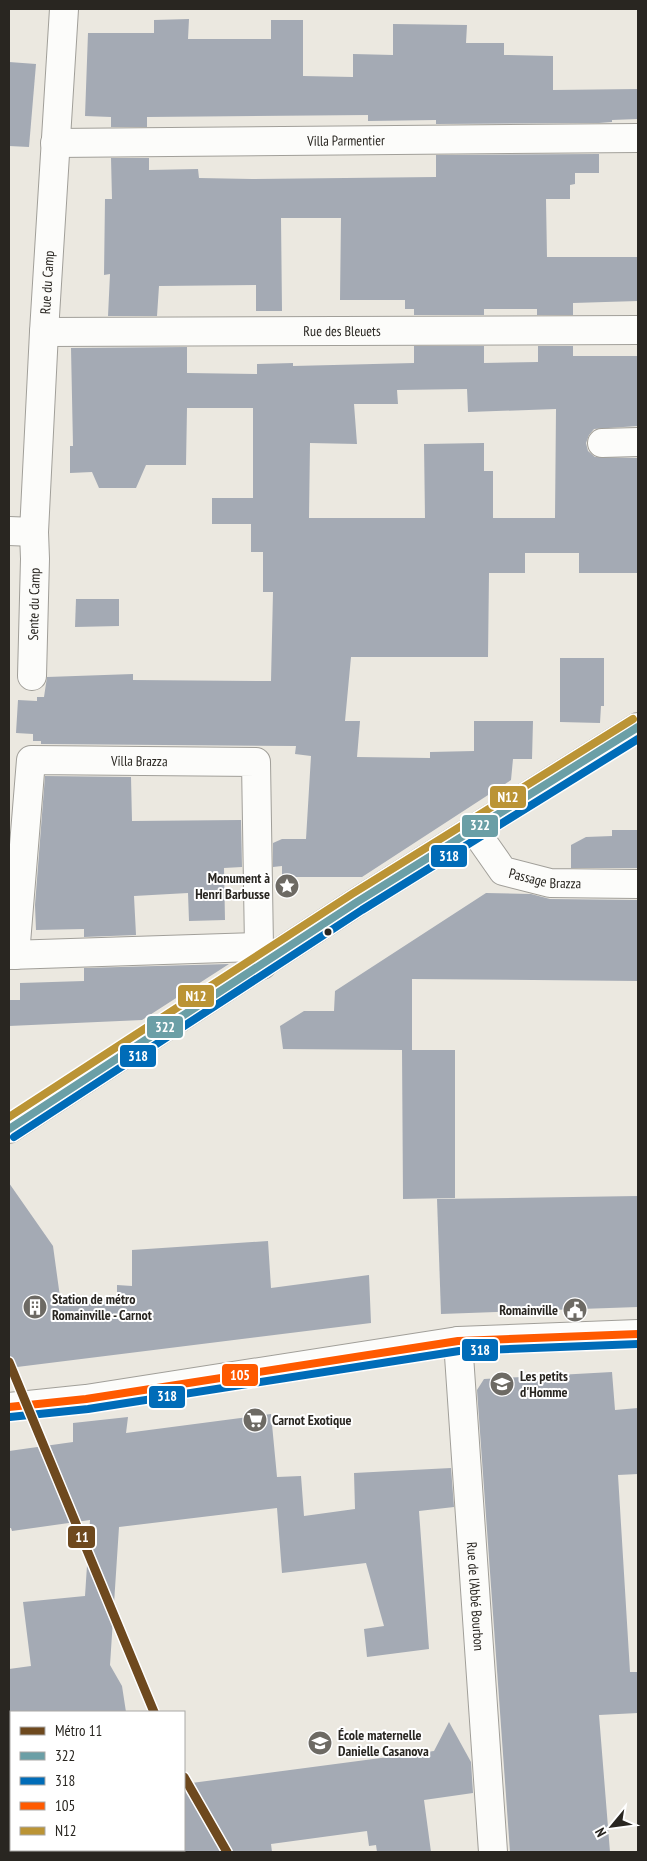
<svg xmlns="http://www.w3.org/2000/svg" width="647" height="1861" font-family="'PT Sans Narrow',sans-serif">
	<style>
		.building { fill: #a4aab4; fill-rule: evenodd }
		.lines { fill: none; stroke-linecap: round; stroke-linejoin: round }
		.minor-casing { stroke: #a19f99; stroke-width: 30 }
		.minor { stroke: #fcfcfa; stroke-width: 28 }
		.bus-1-casing { stroke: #fff; stroke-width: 11 }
		.bus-2-casing { stroke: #fff; stroke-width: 11 }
		.bus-3-casing { stroke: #fff; stroke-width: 11 }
		.bus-4-casing { stroke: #fff; stroke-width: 11 }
		.bus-1 { stroke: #6b9fa6; stroke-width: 8 }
		.bus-2 { stroke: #006cb8; stroke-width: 8 }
		.bus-3 { stroke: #ff5a00; stroke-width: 8 }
		.bus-4 { stroke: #bb9435; stroke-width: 8 }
		.metro-1-casing { stroke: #fff; stroke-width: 12 }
		.metro-1 { stroke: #6e491e; stroke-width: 9 }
		.bus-dot { fill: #292621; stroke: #fff; stroke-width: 2 }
		.labels { text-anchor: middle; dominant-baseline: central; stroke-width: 4; stroke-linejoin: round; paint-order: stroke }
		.street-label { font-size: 14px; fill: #292621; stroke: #fff }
		.poi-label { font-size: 14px; font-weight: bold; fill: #292621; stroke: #fff; text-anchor: start }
		.line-badge { stroke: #fff; stroke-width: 2 }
		.badge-label { font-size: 14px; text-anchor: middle; font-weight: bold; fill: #fff }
	</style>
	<rect width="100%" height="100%" fill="#ebe8e0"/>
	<!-- building -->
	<g class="building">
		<polygon points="189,19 188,39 271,39 271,20 303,20 303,76 353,77 353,54 393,55 393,24 467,25 466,43 504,43 504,55 553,56 553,90 638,89 638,119 612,120 612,122 599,123 436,124 436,120 368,121 368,115 147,117 147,127 111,127 111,117 85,116 88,33 154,33 154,20"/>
		<polygon points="9,62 36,64 29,147 9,146"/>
		<polygon points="599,154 599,173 575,173 575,184 570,185 570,199 546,199 547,257 638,257 638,301 573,303 573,315 537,315 537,309 484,309 484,315 414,315 414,309 405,309 405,300 340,300 341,218 281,218 282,311 256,311 256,285 159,286 157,316 108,316 110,274 104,275 105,199 112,199 111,158 149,158 149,170 198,169 199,178 252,179 436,177 436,155"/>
		<path d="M414,346H484V363L538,362V346H573V356H638V426L594,429L589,435L586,443L588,451L595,457L638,458V573H579V553H525V573H489L488,657H351L345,721H360L357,757L430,758V752L474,751V721H533L532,759H513L511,780L362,877H282V866L273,867V843L282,839H306L311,756L295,754L296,746L41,744V741H33V734L16,733L18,700L37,701V697H44L47,677L133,674V680L271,681L273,592H263V552H251V524H212V498H253V408H187L186,465H146L136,488H99L92,472L70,473V446H73L71,348L187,347V373L257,374V364L293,363V366L414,363ZM467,389L468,412L556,409L555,518H493V471H484V443L424,444L425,518H309L310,443L357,444L354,404H398L397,390Z"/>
		<polygon points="76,599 119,599 119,626 75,627"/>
		<polygon points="560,658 604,658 604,706 601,706 600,723 560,722"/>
		<polygon points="45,776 131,777 132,821 241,820 242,867 224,868 225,920 189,921 188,893 134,896 136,935 84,937 84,929 36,930 35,905"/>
		<polygon points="612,830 638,830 638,868 571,868 571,845 586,837 612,836"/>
		<polygon points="486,893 531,894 550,899 638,900 638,981 412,979 412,1050 455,1050 455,1198 403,1199 402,1050 283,1049 280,1026 304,1011 334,1011 335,991"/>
		<polygon points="229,964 142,1020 9,1026 9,1000 20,1000 20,983 84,981 84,968"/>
		<polygon points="9,1183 53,1246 60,1297 117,1299 117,1285 132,1286 132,1250 268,1241 271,1288 369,1275 371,1323 9,1368"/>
		<polygon points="638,1196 638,1307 441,1314 437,1199"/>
		<polygon points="612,1372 615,1410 638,1408 638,1474 618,1475 630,1672 638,1672 638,1713 599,1715 610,1852 510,1852 477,1390 484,1379"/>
		<polygon points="271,1414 277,1477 301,1476 304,1516 355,1509 354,1473 451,1468 454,1507 419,1511 429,1649 367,1657 364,1629 384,1626 366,1563 282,1573 277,1508 119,1527 110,1665 122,1686 126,1712 9,1712 9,1669 31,1666 23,1602 85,1596 90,1520 12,1531 11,1528 9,1528 9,1451 73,1442 73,1423 128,1417 126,1433"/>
		<polygon points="449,1722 471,1762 473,1793 424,1800 431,1852 377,1852 376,1845 369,1846 367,1831 271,1844 272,1852 184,1852 184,1784 434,1751"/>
	</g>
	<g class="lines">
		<defs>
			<g id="minor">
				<path id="s1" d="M55,143L638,138"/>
				<path id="s2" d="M44,332L638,330"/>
				<polyline points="602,443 638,442"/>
				<path id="s3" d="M9,531L34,532L44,332L64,9"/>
				<path id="s4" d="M32,676L35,559L34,532"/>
				<path id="s5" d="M475,831L503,871L550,883L638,884"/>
				<polyline points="9,955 259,947 262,965"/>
				<path id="s6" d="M15,955L31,760L256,762L259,947"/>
				<polyline points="9,1129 357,902 638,727"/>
				<path id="s7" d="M458,1341L493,1852"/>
				<polyline points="9,1407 86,1399 458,1341 638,1334"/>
				<polyline points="9,1811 11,1813"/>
				<polyline points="47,1850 50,1852"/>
			</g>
		</defs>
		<!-- minor casing -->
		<use href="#minor" class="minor-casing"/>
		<!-- minor -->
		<use href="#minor" class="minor"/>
		<defs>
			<polyline id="bus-1" points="9,1129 357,902 638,727"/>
			<g id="bus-2">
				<polyline points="14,1137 362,910 638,739"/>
				<polyline points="10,1417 88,1409 459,1351 638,1344"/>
			</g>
			<polyline id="bus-3" points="9,1407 86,1399 458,1341 638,1334"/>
			<polyline id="bus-4" points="9,1117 352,894 633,719"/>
		</defs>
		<!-- bus-1 casing -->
		<use href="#bus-1" class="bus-1-casing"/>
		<!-- bus-2 casing -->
		<use href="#bus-2" class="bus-2-casing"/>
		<!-- bus-3 casing -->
		<use href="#bus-3" class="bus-3-casing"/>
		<!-- bus-4 casing -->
		<use href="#bus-4" class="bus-4-casing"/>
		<!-- bus-1 -->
		<use href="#bus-1" class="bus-1"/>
		<!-- bus-2 -->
		<use href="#bus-2" class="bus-2"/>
		<!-- bus-3 -->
		<use href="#bus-3" class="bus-3"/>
		<!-- bus-4 -->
		<use href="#bus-4" class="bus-4"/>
		<defs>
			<g id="metro-1">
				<polyline points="9,1362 154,1712"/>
				<polyline points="184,1777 227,1852"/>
			</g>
		</defs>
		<!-- metro-1 casing -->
		<use href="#metro-1" class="metro-1-casing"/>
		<!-- metro-1 -->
		<use href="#metro-1" class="metro-1"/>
	</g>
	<!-- icons -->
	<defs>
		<symbol id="sight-disc" viewBox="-11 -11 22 22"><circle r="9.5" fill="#6d6a64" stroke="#fff"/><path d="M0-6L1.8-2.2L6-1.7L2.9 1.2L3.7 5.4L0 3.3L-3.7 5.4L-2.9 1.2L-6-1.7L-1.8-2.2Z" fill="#fff"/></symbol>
		<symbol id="building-disc" viewBox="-11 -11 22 22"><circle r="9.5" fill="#6d6a64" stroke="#fff"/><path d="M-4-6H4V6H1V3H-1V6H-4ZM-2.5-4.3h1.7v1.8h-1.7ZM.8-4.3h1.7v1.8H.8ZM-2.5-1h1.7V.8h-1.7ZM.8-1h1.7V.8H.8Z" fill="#fff"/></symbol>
		<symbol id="civic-disc" viewBox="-11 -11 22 22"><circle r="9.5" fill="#6d6a64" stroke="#fff"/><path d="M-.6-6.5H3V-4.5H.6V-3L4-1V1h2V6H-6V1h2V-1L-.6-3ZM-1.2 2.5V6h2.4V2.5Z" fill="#fff"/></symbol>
		<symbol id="school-disc" viewBox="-11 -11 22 22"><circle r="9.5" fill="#6d6a64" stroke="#fff"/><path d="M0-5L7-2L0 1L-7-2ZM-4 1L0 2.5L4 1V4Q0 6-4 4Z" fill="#fff"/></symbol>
		<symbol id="supermarket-disc" viewBox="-11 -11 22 22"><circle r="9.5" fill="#6d6a64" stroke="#fff"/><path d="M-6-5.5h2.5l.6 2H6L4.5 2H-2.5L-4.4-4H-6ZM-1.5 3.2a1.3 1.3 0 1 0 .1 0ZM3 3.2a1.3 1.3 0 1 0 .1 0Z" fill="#fff"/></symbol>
	</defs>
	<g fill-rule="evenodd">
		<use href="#sight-disc" x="273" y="872" width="28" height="28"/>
		<use href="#building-disc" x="21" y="1293" width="28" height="28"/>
		<use href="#civic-disc" x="561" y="1296" width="28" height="28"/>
		<use href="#school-disc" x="488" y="1370" width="28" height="28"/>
		<use href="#supermarket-disc" x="241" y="1406" width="28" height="28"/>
		<use href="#school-disc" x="306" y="1729" width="28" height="28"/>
	</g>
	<!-- markers -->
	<circle class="bus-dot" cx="328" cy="932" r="4.5"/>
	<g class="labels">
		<!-- street labels -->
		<g class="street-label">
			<text stroke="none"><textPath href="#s1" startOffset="291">Villa Parmentier</textPath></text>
			<text stroke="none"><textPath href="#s3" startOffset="275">Rue du Camp</textPath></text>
			<text stroke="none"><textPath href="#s2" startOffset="298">Rue des Bleuets</textPath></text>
			<text stroke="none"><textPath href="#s4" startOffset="72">Sente du Camp</textPath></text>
			<text stroke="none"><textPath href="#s6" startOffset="304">Villa Brazza</textPath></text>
			<text stroke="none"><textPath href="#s5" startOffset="92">Passage Brazza</textPath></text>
			<text stroke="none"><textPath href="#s7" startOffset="256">Rue de l'Abbé Bourbon</textPath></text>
		</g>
		<!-- poi labels -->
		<g class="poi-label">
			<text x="270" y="878" text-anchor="end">Monument à<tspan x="270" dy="16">Henri Barbusse</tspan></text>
			<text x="52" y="1299">Station de métro<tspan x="52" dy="16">Romainville - Carnot</tspan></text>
			<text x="558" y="1310" text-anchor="end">Romainville</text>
			<text x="520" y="1376">Les petits<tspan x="520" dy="16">d'Homme</tspan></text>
			<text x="272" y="1420">Carnot Exotique</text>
			<text x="338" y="1735">École maternelle<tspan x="338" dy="16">Danielle Casanova</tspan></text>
		</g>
	</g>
	<g class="line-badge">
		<rect x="489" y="785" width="38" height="24" rx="5" fill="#bb9435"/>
		<rect x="461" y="814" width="38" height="24" rx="5" fill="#6b9fa6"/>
		<rect x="430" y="844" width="38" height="24" rx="5" fill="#006cb8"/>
		<rect x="177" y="984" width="38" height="24" rx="5" fill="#bb9435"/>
		<rect x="146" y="1015" width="38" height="24" rx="5" fill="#6b9fa6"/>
		<rect x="119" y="1044" width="38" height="24" rx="5" fill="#006cb8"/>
		<rect x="461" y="1338" width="38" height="24" rx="5" fill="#006cb8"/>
		<rect x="221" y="1363" width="38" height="24" rx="5" fill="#ff5a00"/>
		<rect x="148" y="1385" width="38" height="24" rx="5" fill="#006cb8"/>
		<rect x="67" y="1525" width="29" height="24" rx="5" fill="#6e491e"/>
	</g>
	<g class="badge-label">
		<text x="508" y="802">N12</text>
		<text x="480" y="830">322</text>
		<text x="449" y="861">318</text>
		<text x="196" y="1001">N12</text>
		<text x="165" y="1032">322</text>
		<text x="138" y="1061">318</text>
		<text x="480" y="1355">318</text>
		<text x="240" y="1380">105</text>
		<text x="167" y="1401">318</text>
		<text x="82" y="1542">11</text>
	</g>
	<!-- border -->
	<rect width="647" height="1861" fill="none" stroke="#292621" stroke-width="20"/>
	<!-- legend -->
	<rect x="10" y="1711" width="175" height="140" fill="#ffffff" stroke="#a9a8a6"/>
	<rect x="20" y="1727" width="25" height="8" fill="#6e491e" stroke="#a9a8a6"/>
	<text x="55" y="1736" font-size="15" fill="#292621">Métro 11</text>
	<rect x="20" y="1752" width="25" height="8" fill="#6b9fa6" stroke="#a9a8a6"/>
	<text x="55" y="1761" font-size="15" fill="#292621">322</text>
	<rect x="20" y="1777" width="25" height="8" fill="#006cb8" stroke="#a9a8a6"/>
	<text x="55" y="1786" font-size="15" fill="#292621">318</text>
	<rect x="20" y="1802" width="25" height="8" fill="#ff5a00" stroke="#a9a8a6"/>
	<text x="55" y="1811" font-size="15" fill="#292621">105</text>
	<rect x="20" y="1827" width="25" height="8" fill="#bb9435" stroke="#a9a8a6"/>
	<text x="55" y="1836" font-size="15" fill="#292621">N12</text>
	<!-- north arrow -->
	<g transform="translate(612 1826) rotate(241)" stroke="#ffffff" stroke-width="4" paint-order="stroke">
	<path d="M0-4L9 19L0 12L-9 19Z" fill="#292621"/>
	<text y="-8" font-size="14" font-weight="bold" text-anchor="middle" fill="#292621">N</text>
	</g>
</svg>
